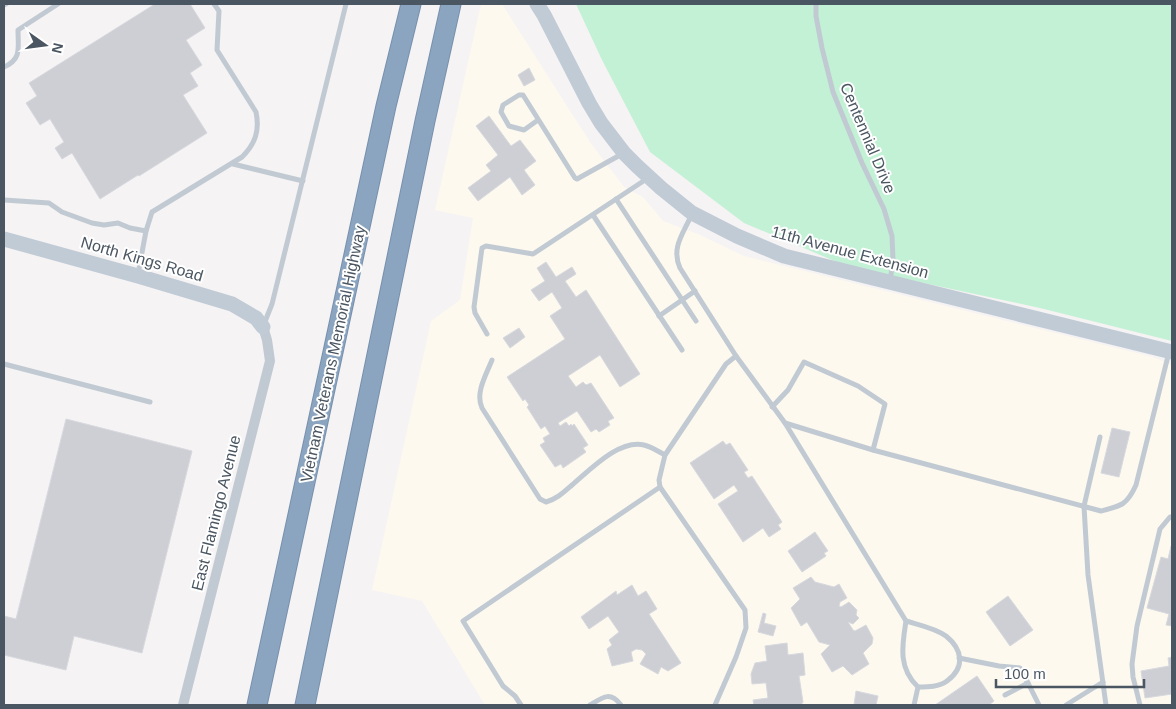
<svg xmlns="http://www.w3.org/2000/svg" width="1176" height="709" font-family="Helvetica,sans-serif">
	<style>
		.commercial { fill: #fdf9ef }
		.green { fill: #c3f1d5 }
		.building { fill: #cdcfd5; stroke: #d7d9de }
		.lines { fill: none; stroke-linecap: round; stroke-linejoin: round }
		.highway-casing { stroke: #7690ad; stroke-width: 21 }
		.lane { stroke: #c1cad2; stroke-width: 5 }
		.street { stroke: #c1cad2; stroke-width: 10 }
		.secondary { stroke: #c1cbd6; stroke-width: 15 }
		.highway { stroke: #8ba5c1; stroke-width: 19 }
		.labels { text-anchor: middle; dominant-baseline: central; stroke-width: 4; stroke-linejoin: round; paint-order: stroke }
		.street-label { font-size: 16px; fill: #4a5661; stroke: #fff }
	</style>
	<rect width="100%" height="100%" fill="#f5f3f3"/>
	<!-- commercial -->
	<polygon class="commercial" points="481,4 502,4 590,142 624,187 643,197 663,221 698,234 744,256 1153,357 1172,365 1172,705 485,705 422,601 372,590 431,321 460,300 473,218 435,210"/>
	<!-- green -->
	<polygon class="green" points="576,4 1172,4 1172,341 1040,308 849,267 744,223 650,152 602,60"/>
	<!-- building -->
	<g class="building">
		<polygon points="155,4 190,4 205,28 186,40 202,65 190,73 198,86 183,95 207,133 139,176 138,175 100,199 72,153 62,159 55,148 64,142 50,119 40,125 26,103 37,96 29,83"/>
		<polygon points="529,68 535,80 524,86 518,75"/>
		<polygon points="489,116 511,146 520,140 536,161 524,170 535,185 522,195 510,177 478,201 468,188 491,171 486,165 498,155 476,126"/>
		<polygon points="546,262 556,277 572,267 576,274 565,281 576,297 586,290 640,374 620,387 600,355 568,376 576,387 583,382 586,385 591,383 614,418 608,421 610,425 599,432 596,429 591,432 577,411 558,423 560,426 566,422 569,426 571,424 572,426 574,424 588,445 583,448 586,452 563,468 561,464 555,467 540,445 545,442 543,438 550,434 545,426 541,429 527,407 529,405 525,399 523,401 507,377 565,339 550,316 562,308 552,292 539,301 531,290 545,281 537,268"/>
		<polygon points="519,328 525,337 510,348 503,338"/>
		<polygon points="66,419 192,451 142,653 74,636 66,670 4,655 4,616 16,619"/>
		<polygon points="1112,428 1130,432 1119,477 1101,473"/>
		<polygon points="723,441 726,445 730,443 748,470 744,472 748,478 752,476 782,522 778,525 781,529 769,537 763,528 743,542 718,504 738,491 734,485 714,499 690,463"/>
		<polygon points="815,532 828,551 824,553 826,556 802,572 788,551"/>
		<polygon points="1171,546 1172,547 1172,626 1166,625 1169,614 1147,608 1161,557 1168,559"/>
		<polygon points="811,577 815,582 834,587 839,584 847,598 840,602 839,606 841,607 849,602 857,610 856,615 859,618 853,624 848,622 853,630 855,631 866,625 873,638 872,644 863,653 869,664 852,675 843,666 832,672 821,654 830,645 819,642 807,622 801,626 791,608 800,599 793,588"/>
		<polygon points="632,585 638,596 646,591 657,609 649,614 681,663 668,671 661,667 658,674 640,664 646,654 642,650 636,649 631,652 633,661 612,666 607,649 612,645 609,640 619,632 608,616 589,629 581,617 616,591 617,595"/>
		<polygon points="1008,596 1033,630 1010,646 986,612"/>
		<polygon points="763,613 766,614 764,623 776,626 773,636 758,632"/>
		<polygon points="787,643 788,655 803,653 805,675 799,676 803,702 801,705 754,705 753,700 768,698 766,683 764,683 752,684 751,674 755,663 767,661 765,646"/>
		<polygon points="1172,657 1172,694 1145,698 1141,671 1169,666 1168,658"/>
		<polygon points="977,676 994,701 989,705 935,705"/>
		<polygon points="856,691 878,696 876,705 854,705"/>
	</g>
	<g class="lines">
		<defs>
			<g id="highway">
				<polyline points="257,705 386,106 411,4"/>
				<polyline points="305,705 425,121 451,4"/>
			</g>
		</defs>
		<!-- highway casing -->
		<use href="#highway" class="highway-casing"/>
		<!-- lane -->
		<g class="lane">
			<polyline points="816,4 816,16 822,48 833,92 862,163 884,209 892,236 893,260 890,282"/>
			<polyline points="4,5 6,4"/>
			<path d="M4,67C22,59 18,48 18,30L58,4"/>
			<polyline points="538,120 524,130 509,126 501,112 503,105 519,95 523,95 575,178 577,179 622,154"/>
			<polyline points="233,164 303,181"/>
			<polyline points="616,199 696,321"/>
			<polyline points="4,200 49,203 62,212 92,223 104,225 118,223 130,228 146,231"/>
			<polyline points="593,215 682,350"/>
			<path d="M138,274L146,231L152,212L242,157C255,144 260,131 256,112L217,50L219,11L214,4"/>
			<polyline points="659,316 695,291"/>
			<polyline points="264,324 272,304 346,4"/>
			<polyline points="487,334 475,313 474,307 482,248 486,246 533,254 648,178"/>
			<polyline points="736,356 785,423 906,621"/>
			<path d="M492,360C486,375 475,393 482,408L540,499L546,502C557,499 564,492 572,485C590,470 619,439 644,445C652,447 659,452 665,455"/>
			<polyline points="4,364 150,402"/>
			<polyline points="772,407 788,390 804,362 858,386 885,404 873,450"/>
			<path d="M785,423L873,450L1101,511C1121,506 1127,505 1136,485L1169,352"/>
			<polyline points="1100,437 1084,506 1088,575 1106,705"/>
			<polyline points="660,487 745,610 746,628 736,657 715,705"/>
			<path d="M906,621C919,625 935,628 946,636C962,649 966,667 947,681C939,687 928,687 918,687C898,668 902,646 906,621Z"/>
			<polyline points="959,658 999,666 1020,668 1028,683 1005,695"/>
			<polyline points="1028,683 1039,705"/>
			<path d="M521,705L515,696L503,686L463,621L660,487L659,480L665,455L726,364L736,356L680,268C671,248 683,234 691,216"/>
			<path d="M590,705C603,697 610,691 621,705"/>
			<polyline points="914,705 918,687"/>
			<polyline points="1066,705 1103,682"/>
			<polyline points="1140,705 1133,677 1132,664 1137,626 1160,529 1170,517 1172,517"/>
		</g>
		<!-- street -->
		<polyline class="street" points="183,705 270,361 267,340 263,327"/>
		<!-- secondary -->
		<g class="secondary">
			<polyline points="537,4 544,15 589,103 601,123 624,153 637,166 661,188 692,213 737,236 784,256 1172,352"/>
			<polyline points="4,239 138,276 232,304 256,318 263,327"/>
		</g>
		<!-- highway -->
		<use href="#highway" class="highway"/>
	</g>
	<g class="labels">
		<!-- street labels -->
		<g class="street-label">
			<text transform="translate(868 138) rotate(67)">Centennial Drive</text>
			<text transform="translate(850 252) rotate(15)">11th Avenue Extension</text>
			<text transform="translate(142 259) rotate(16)">North Kings Road</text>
			<text transform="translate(333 354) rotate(-78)">Vietnam Veterans Memorial Highway</text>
			<text transform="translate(216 513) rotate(-76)">East Flamingo Avenue</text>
		</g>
	</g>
	<!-- border -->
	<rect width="1176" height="709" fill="none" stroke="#4a5661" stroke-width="10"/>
	<!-- north arrow -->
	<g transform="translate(45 45) rotate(104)" stroke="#ffffff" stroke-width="4" paint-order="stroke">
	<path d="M0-4L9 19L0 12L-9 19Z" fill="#4a5661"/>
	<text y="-8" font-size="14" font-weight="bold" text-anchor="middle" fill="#4a5661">N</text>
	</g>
	<!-- scale -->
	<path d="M996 679v8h148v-8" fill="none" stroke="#4a5661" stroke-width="2.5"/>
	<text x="1004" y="679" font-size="15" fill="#4a5661" stroke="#ffffff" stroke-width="4" paint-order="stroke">100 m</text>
</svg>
